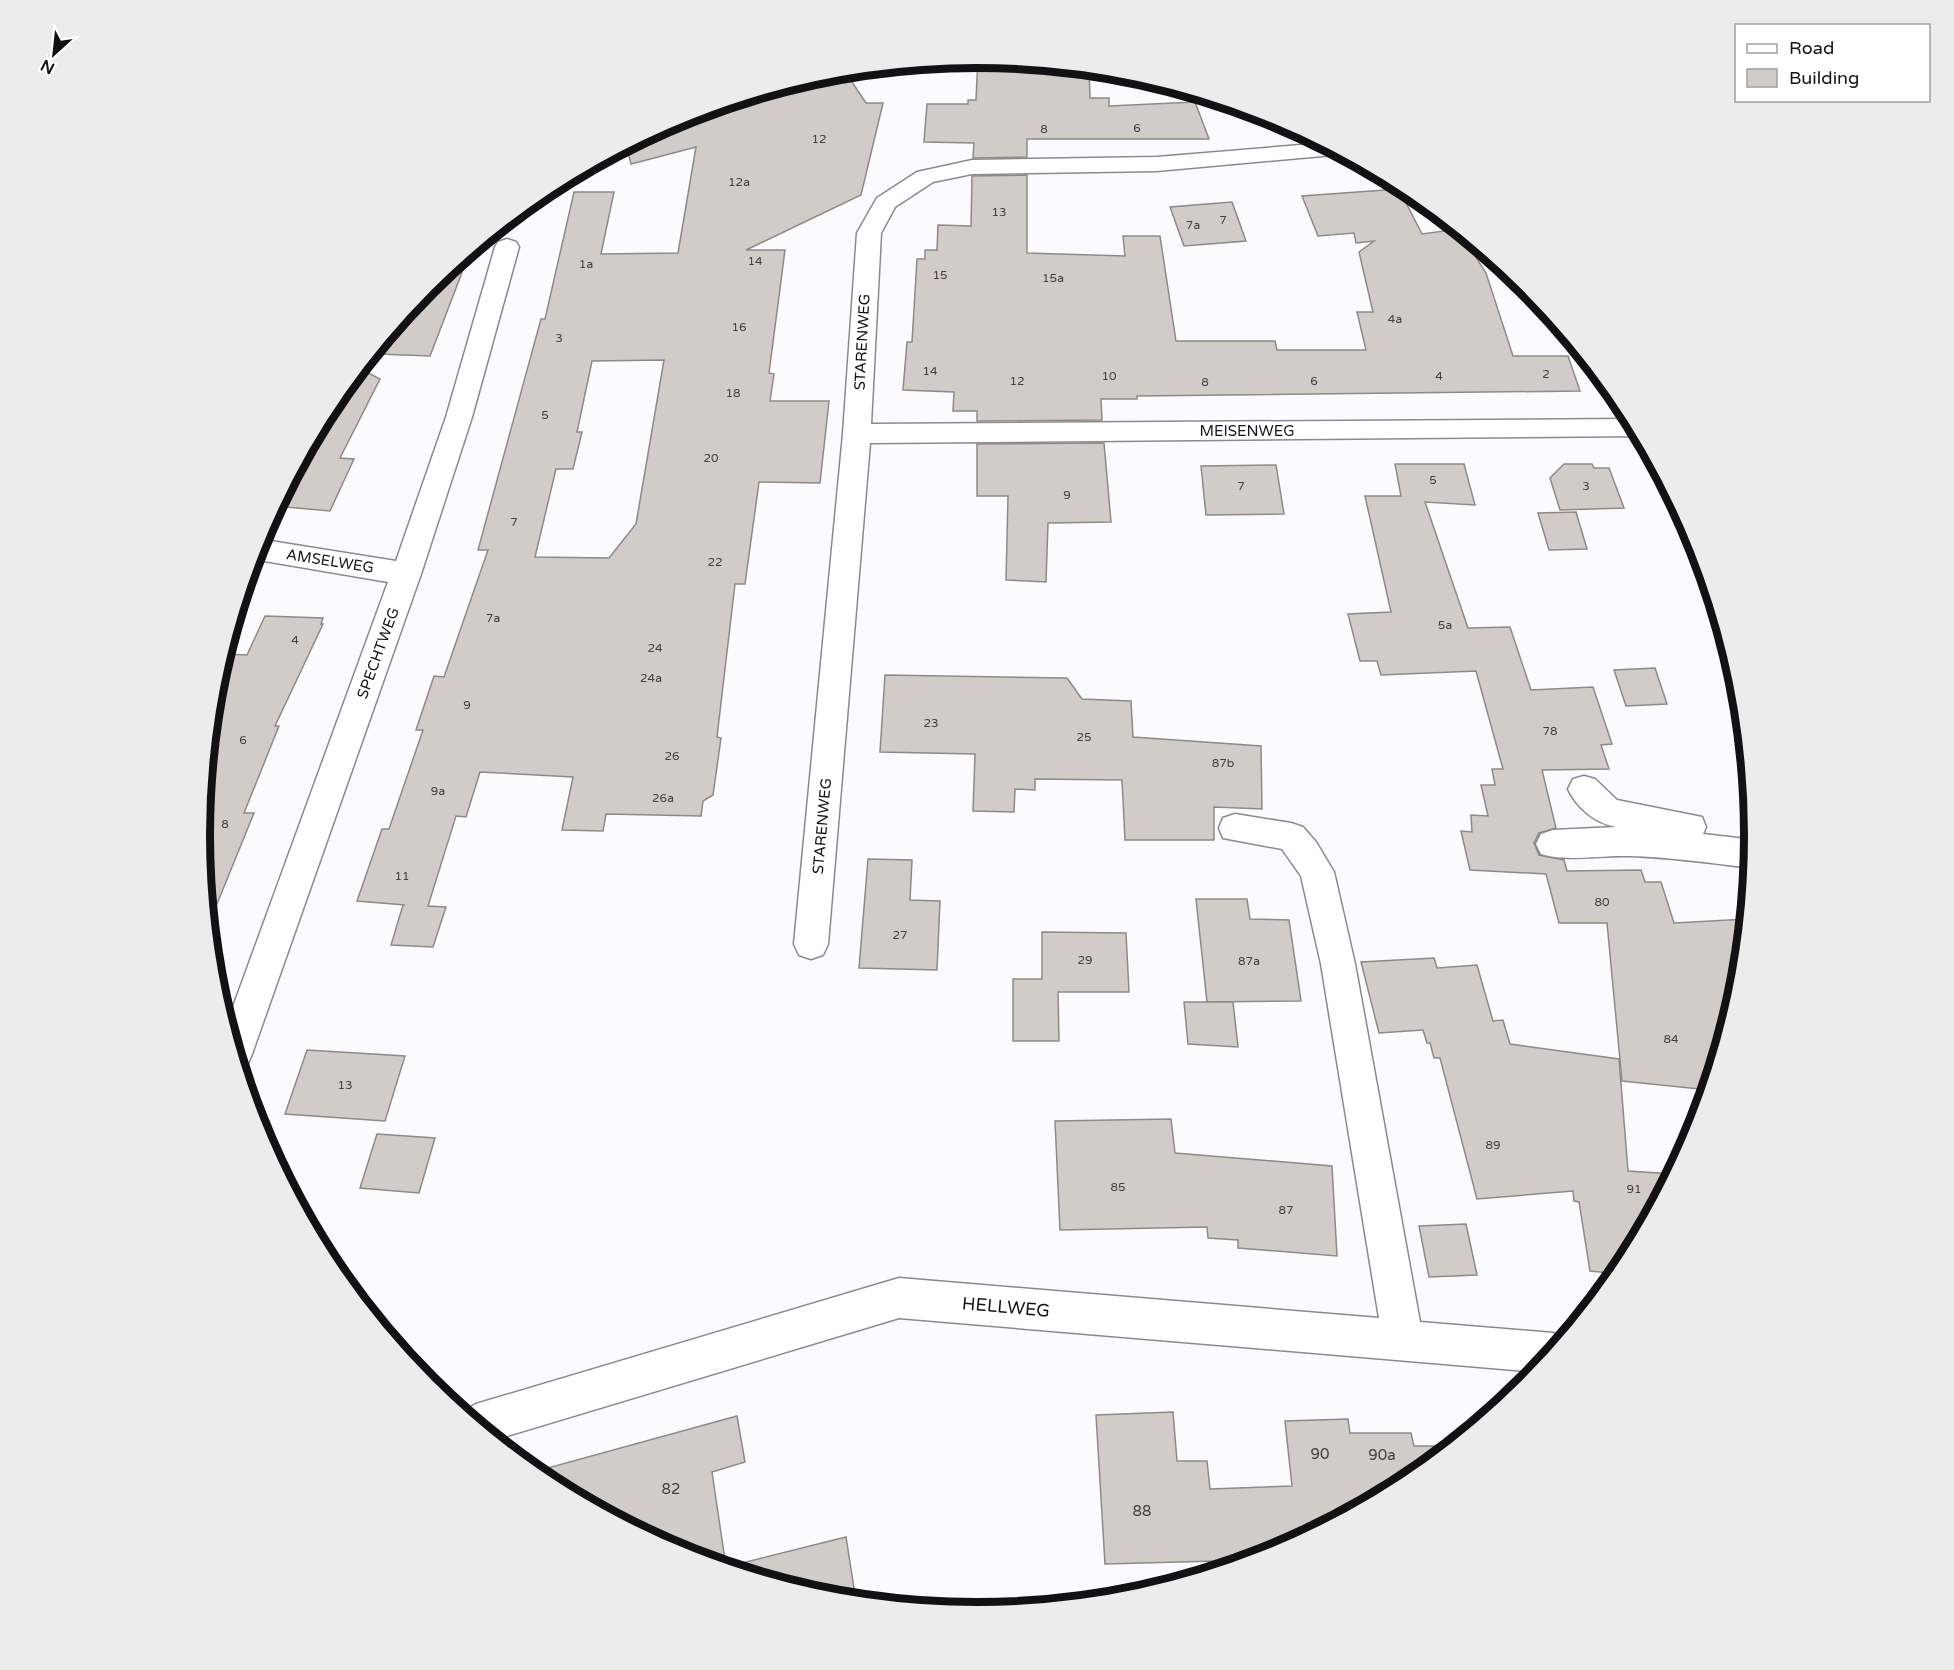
<svg xmlns="http://www.w3.org/2000/svg" width="1954" height="1670" font-family="'Varela Round',sans-serif">
	<style>
		.building { fill: #d1ccc7; stroke: #8f8a85; stroke-width: 1.5; fill-rule: evenodd }
		.lines { fill: none; stroke-linecap: round; stroke-linejoin: round }
		.minor-casing { stroke: #8b898f; stroke-width: 3 }
		.minor { fill: #fff; fill-rule: evenodd }
		.labels { text-anchor: middle; dominant-baseline: central; stroke-width: 6; stroke-linejoin: round; paint-order: stroke }
		.number-label { font-size: 12px; fill: #424040 }
		.street-label { font-size: 15px; fill: #121113; stroke: #fff }
		.near-number-label { font-size: 15px; fill: #424040 }
		.near-street-label { font-size: 18px; fill: #121113; stroke: #fff }
		.rim { fill: none; stroke: #121113; stroke-width: 8 }
	</style>
	<rect width="100%" height="100%" fill="#fbfaff"/>
	<!-- building -->
	<g class="building">
		<polygon points="978,57 1089,68 1090,98 1109,98 1109,106 1195,102 1209,139 1027,139 1027,157 973,158 974,143 924,142 927,104 968,104 968,100 976,100"/>
		<path d="M844,70L866,103H883L861,195L746,250H785L769,373L774,374L770,401H829L820,483L759,482L745,584H735L717,737L721,738L713,795L703,801L701,816L606,814L603,831L562,830L573,777L480,772L466,817L456,816L428,906L446,907L433,947L391,945L403,905H405L357,901L382,829H389L423,730H416L434,676L444,677L488,550H478L541,319H545L574,192H614L601,254L678,253L696,147L631,164L626,145L680,116L826,72ZM664,360L636,524L609,558L535,557L556,469H573L582,432H577L592,361Z"/>
		<polygon points="1027,175 1027,253 1125,256 1123,236 1160,236 1176,341 1275,341 1277,350 1366,350 1357,312 1373,312 1359,252 1374,241 1356,243 1354,233 1318,236 1302,196 1399,189 1422,234 1458,229 1486,273 1513,356 1568,356 1580,391 1137,396 1137,399 1101,399 1102,420 977,421 977,411 953,411 954,392 903,390 907,342 912,342 917,259 925,259 925,250 937,250 938,225 971,226 972,176"/>
		<polygon points="1232,202 1246,241 1184,246 1170,207"/>
		<polygon points="471,249 430,356 379,354 388,332 427,285"/>
		<polygon points="359,368 380,379 340,458 354,459 330,511 275,506 330,402"/>
		<polygon points="1104,443 1111,522 1048,523 1046,582 1006,580 1008,496 977,496 977,444"/>
		<polygon points="1395,464 1464,464 1475,505 1425,502 1468,628 1510,627 1531,690 1593,687 1612,744 1601,745 1609,769 1542,770 1556,828 1539,833 1534,843 1539,855 1564,860 1567,871 1641,870 1645,882 1661,882 1674,923 1747,919 1740,987 1709,1090 1622,1081 1607,923 1559,923 1546,874 1470,870 1461,831 1472,832 1471,815 1488,816 1481,785 1495,785 1492,769 1503,769 1476,671 1381,675 1377,661 1360,661 1348,614 1391,612 1365,496 1401,496"/>
		<polygon points="1564,464 1592,464 1594,468 1609,468 1624,508 1560,510 1550,478"/>
		<polygon points="1276,465 1284,514 1206,515 1201,466"/>
		<polygon points="1576,512 1587,549 1549,550 1538,513"/>
		<polygon points="265,616 323,618 321,624 323,624 275,726 279,726 244,813 254,813 208,926 199,835 214,683 226,654 247,655"/>
		<polygon points="1655,668 1667,704 1626,706 1614,670"/>
		<polygon points="885,675 1067,678 1082,699 1131,701 1133,737 1261,746 1262,809 1214,807 1214,840 1125,840 1122,780 1035,779 1035,790 1015,789 1014,812 973,811 975,754 880,752"/>
		<polygon points="868,859 912,860 910,900 940,901 937,970 859,968"/>
		<polygon points="1196,899 1247,899 1250,919 1289,920 1301,1001 1207,1002"/>
		<polygon points="1042,932 1126,933 1129,992 1058,992 1059,1041 1013,1041 1013,979 1042,979"/>
		<polygon points="1434,958 1437,968 1477,965 1493,1021 1503,1020 1510,1044 1619,1059 1628,1171 1674,1174 1619,1274 1590,1271 1579,1202 1574,1201 1573,1191 1477,1199 1440,1058 1434,1058 1430,1043 1427,1043 1423,1030 1379,1033 1361,962"/>
		<polygon points="1184,1002 1233,1002 1238,1047 1188,1044"/>
		<polygon points="307,1050 405,1056 385,1121 285,1114"/>
		<polygon points="1171,1119 1175,1153 1332,1166 1337,1256 1238,1248 1238,1240 1208,1238 1207,1227 1060,1230 1055,1121"/>
		<polygon points="377,1134 435,1138 419,1193 360,1188"/>
		<polygon points="1466,1224 1477,1275 1429,1277 1419,1226"/>
		<polygon points="1173,1412 1177,1461 1207,1461 1210,1489 1292,1486 1285,1421 1348,1419 1350,1433 1411,1433 1414,1446 1453,1446 1409,1482 1274,1554 1254,1560 1105,1564 1096,1415"/>
		<polygon points="737,1416 745,1462 712,1472 726,1567 846,1537 856,1601 825,1598 679,1554 544,1482 533,1472"/>
	</g>
	<g class="lines">
		<defs>
			<g id="minor">
				<polygon points="1325,143 1345,154 1157,171 972,174 933,182 895,207 881,233 871,424 1632,419 1642,436 870,443 828,944 823,955 811,959 799,955 794,944 843,434 857,233 877,198 917,172 972,160 1157,157"/>
				<polygon points="507,239 516,242 519,247 472,417 421,574 252,1054 247,1066 239,1069 226,1026 388,582 252,559 258,539 396,561 446,417 495,247 498,242"/>
				<path d="M1584,776L1595,779L1617,800L1702,817L1706,827L1703,834L1755,840L1752,868C1711,863 1669,857 1628,856C1603,855 1563,862 1541,854L1536,844L1541,834L1553,830L1616,827C1595,823 1577,808 1568,789L1573,779Z"/>
				<polygon points="1235,814 1291,823 1303,827 1316,842 1334,872 1355,964 1420,1322 1553,1333 1566,1338 1538,1372 899,1318 494,1440 460,1413 476,1404 899,1278 1379,1318 1321,964 1301,876 1282,849 1223,838 1219,828 1223,818"/>
			</g>
		</defs>
		<!-- minor casing -->
		<use href="#minor" class="minor-casing"/>
		<!-- minor -->
		<use href="#minor" class="minor"/>
	</g>
	<g class="labels">
		<!-- number labels -->
		<g class="number-label">
			<text x="1137" y="128">6</text>
			<text x="1044" y="129">8</text>
			<text x="819" y="139">12</text>
			<text x="739" y="182">12a</text>
			<text x="999" y="212">13</text>
			<text x="1223" y="220">7</text>
			<text x="1193" y="225">7a</text>
			<text x="755" y="261">14</text>
			<text x="586" y="264">1a</text>
			<text x="940" y="275">15</text>
			<text x="1053" y="278">15a</text>
			<text x="1395" y="319">4a</text>
			<text x="739" y="327">16</text>
			<text x="559" y="338">3</text>
			<text x="930" y="371">14</text>
			<text x="1546" y="374">2</text>
			<text x="1109" y="376">10</text>
			<text x="1439" y="376">4</text>
			<text x="1017" y="381">12</text>
			<text x="1314" y="381">6</text>
			<text x="1205" y="382">8</text>
			<text x="733" y="393">18</text>
			<text x="545" y="415">5</text>
			<text x="711" y="458">20</text>
			<text x="1433" y="480">5</text>
			<text x="1241" y="486">7</text>
			<text x="1586" y="486">3</text>
			<text x="1067" y="495">9</text>
			<text x="514" y="522">7</text>
			<text x="715" y="562">22</text>
			<text x="493" y="618">7a</text>
			<text x="1445" y="625">5a</text>
			<text x="295" y="640">4</text>
			<text x="655" y="648">24</text>
			<text x="651" y="678">24a</text>
			<text x="467" y="705">9</text>
			<text x="931" y="723">23</text>
			<text x="1550" y="731">78</text>
			<text x="1084" y="737">25</text>
			<text x="243" y="740">6</text>
			<text x="672" y="756">26</text>
			<text x="1223" y="763">87b</text>
			<text x="438" y="791">9a</text>
			<text x="663" y="798">26a</text>
			<text x="225" y="824">8</text>
			<text x="402" y="876">11</text>
			<text x="1602" y="902">80</text>
			<text x="900" y="935">27</text>
			<text x="1085" y="960">29</text>
			<text x="1249" y="961">87a</text>
			<text x="1671" y="1039">84</text>
			<text x="345" y="1085">13</text>
			<text x="1493" y="1145">89</text>
			<text x="1118" y="1187">85</text>
			<text x="1634" y="1189">91</text>
			<text x="1286" y="1210">87</text>
		</g>
		<!-- street labels -->
		<g class="street-label">
			<text transform="translate(862 342) rotate(-87)">STARENWEG</text>
			<text x="1247" y="431">MEISENWEG</text>
			<text transform="translate(330 561) rotate(9)">AMSELWEG</text>
			<text transform="translate(378 653) rotate(-70)">SPECHTWEG</text>
			<text transform="translate(822 826) rotate(-85)">STARENWEG</text>
		</g>
		<!-- near-number labels -->
		<g class="near-number-label">
			<text x="1320" y="1454">90</text>
			<text x="1382" y="1455">90a</text>
			<text x="671" y="1489">82</text>
			<text x="1142" y="1511">88</text>
		</g>
		<!-- near-street labels -->
		<g class="near-street-label">
			<text transform="translate(1006 1307) rotate(5)">HELLWEG</text>
		</g>
	</g>
	<!-- crop -->
	<path d="M0 0H1954V1670H0ZM210 835a767 767 0 1 1 1534 0a767 767 0 1 1-1534 0Z" fill="#ececec" fill-rule="evenodd"/>
	<path class="rim" d="M210 835a767 767 0 1 1 1534 0a767 767 0 1 1-1534 0Z"/>
	<!-- legend -->
	<rect x="1735" y="24" width="195" height="78" fill="#ffffff" stroke="#a0a0a1" stroke-width="1.5"/>
	<rect x="1747" y="44" width="30" height="9" fill="#ffffff" stroke="#a0a0a1" stroke-width="1.5"/>
	<text x="1789" y="54" font-size="18" fill="#121113">Road</text>
	<rect x="1747" y="69" width="30" height="18" fill="#d1ccc7" stroke="#a0a0a1" stroke-width="1.5"/>
	<text x="1789" y="84" font-size="18" fill="#121113">Building</text>
	<!-- north arrow -->
	<g transform="translate(54 54) rotate(207)" stroke="#ffffff" stroke-width="4.5" paint-order="stroke">
	<path d="M0-4.5L10 22L0 15L-10 22Z" fill="#121113"/>
	<text y="-9" font-size="16" font-weight="bold" text-anchor="middle" fill="#121113">N</text>
	</g>
</svg>
